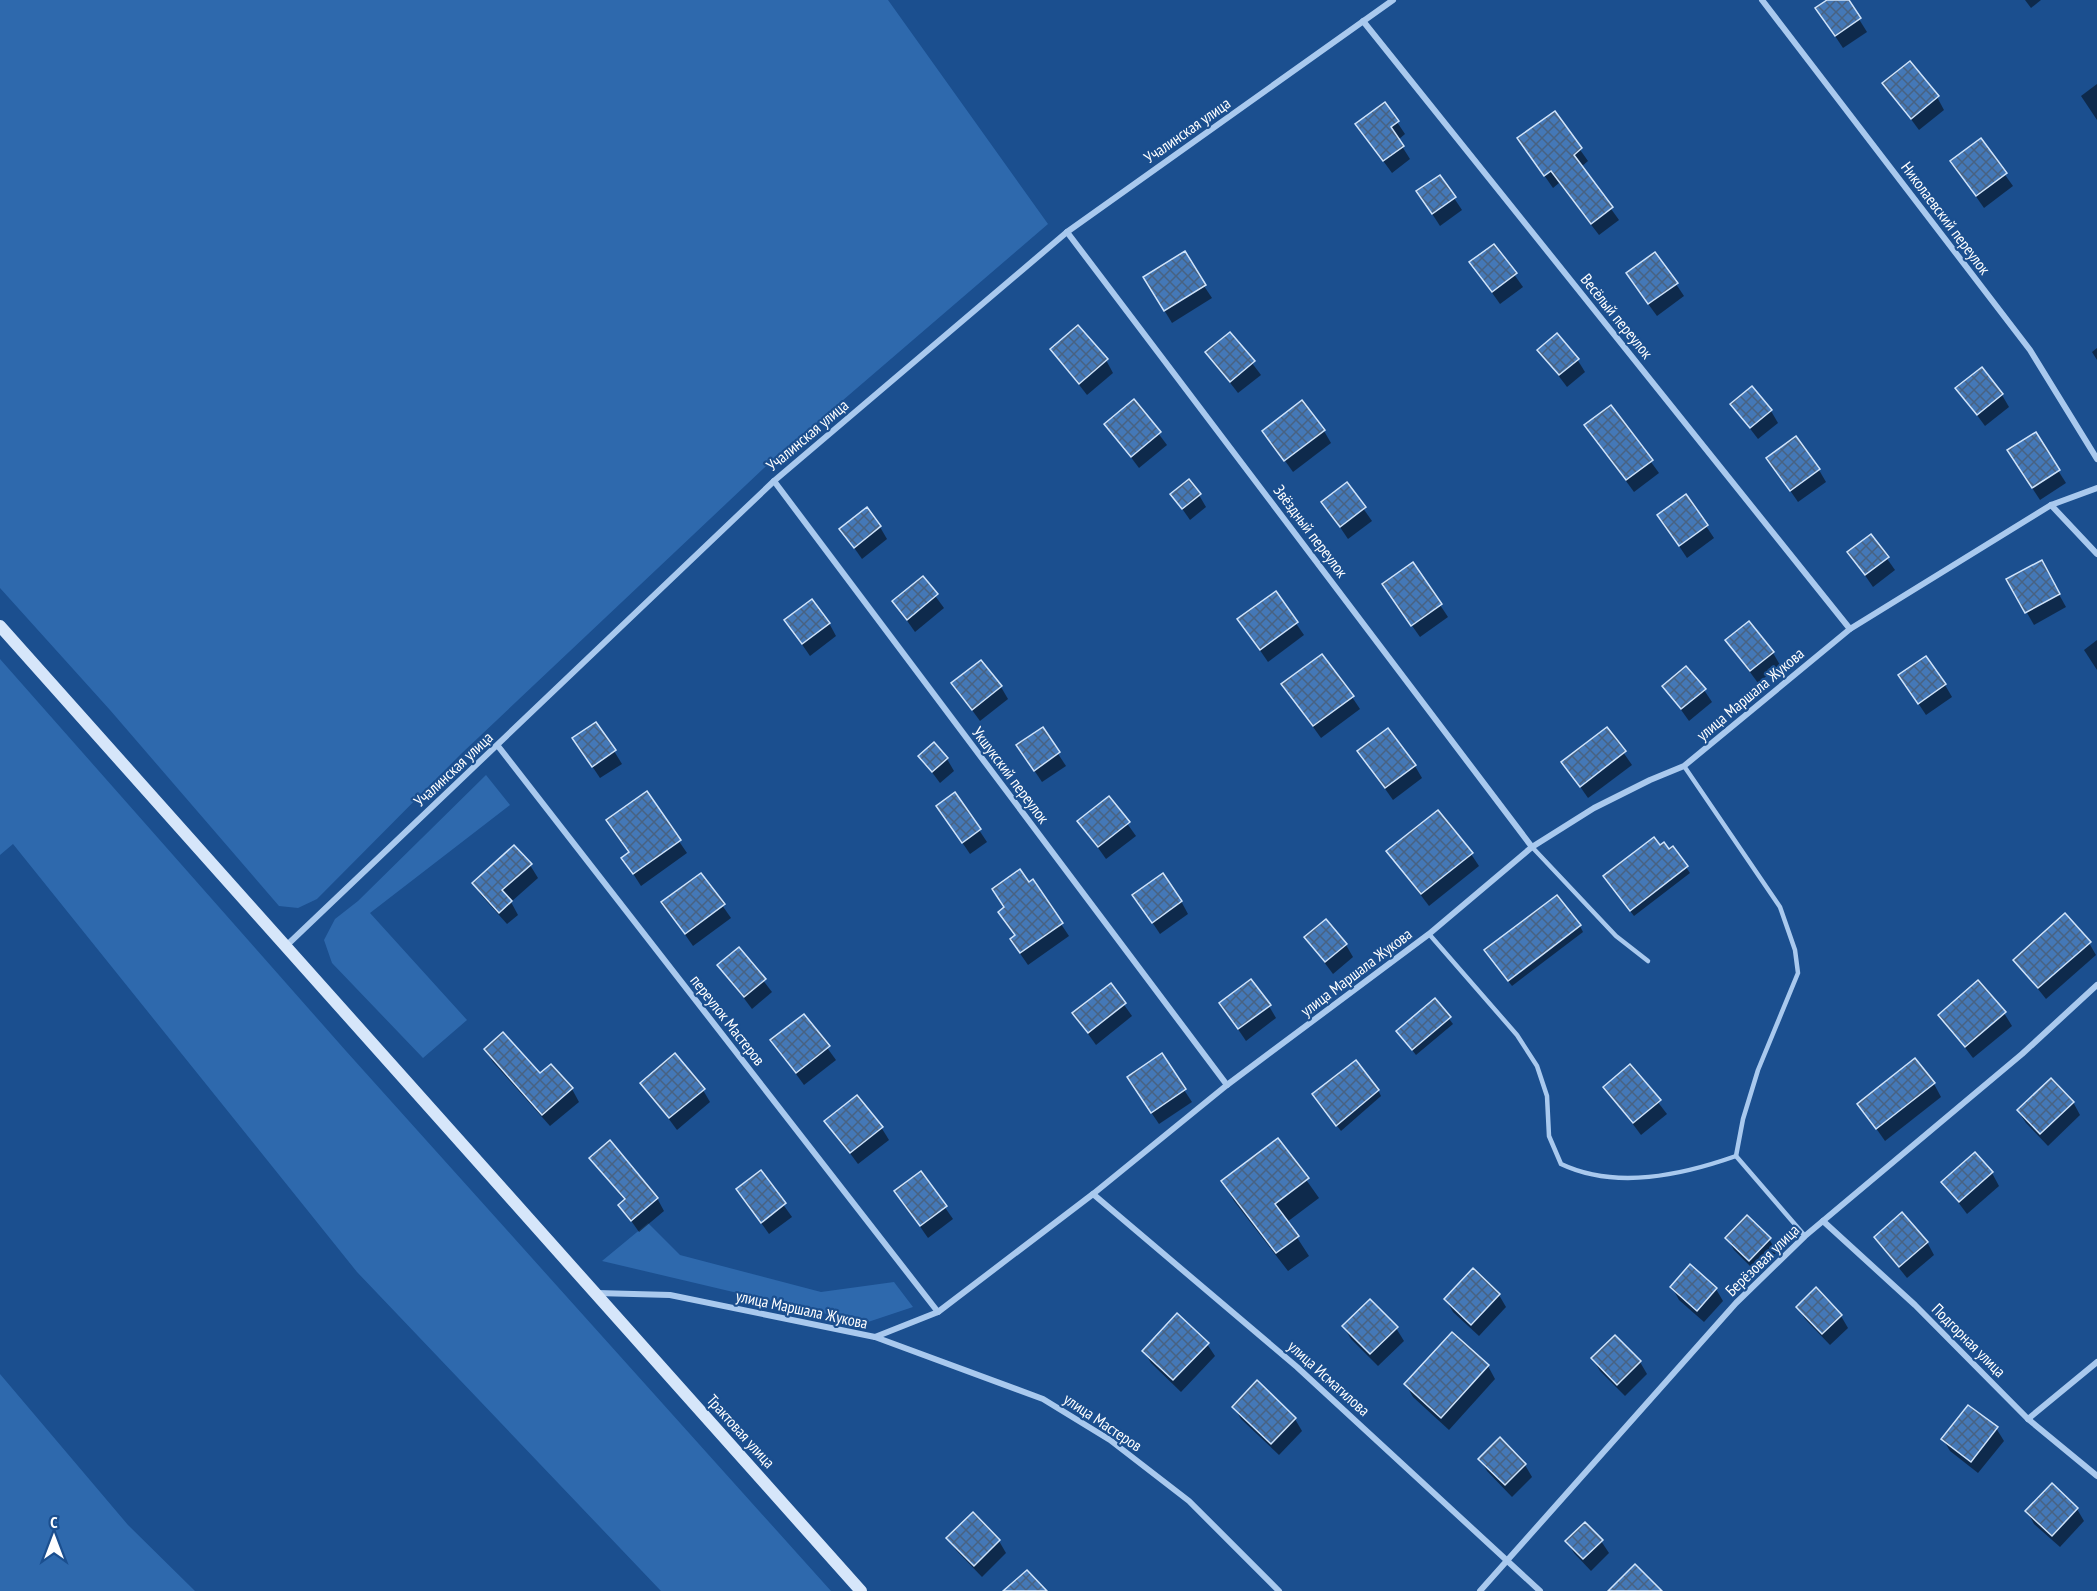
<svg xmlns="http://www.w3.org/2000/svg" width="2097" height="1591" font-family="'PT Sans Narrow',sans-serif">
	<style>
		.green { fill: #2e69ad }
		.shadow { fill: #0007 }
		.building { fill: url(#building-cross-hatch); stroke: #cfe3fa; stroke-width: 1.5 }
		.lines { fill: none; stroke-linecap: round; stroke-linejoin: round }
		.lane { stroke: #a9c9ee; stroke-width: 4.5 }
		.street { stroke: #a9c9ee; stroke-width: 6 }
		.secondary { stroke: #d6e6fa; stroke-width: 12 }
		.labels { text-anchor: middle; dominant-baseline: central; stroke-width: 4.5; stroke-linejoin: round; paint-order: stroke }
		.street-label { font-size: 16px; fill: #fff; stroke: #1b4f8f }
	</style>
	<defs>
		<pattern id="building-cross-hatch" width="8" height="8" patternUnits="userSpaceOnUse" patternTransform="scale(1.5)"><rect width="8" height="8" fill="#4478b7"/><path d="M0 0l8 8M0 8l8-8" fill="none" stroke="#486282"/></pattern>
	</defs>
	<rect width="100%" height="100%" fill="#1b4f8f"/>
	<!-- green -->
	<g class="green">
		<polygon points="0,0 888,0 1048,224 764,468 462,753 317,899 298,908 279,906 110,710 0,588"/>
		<polygon points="0,659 346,1051 831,1591 661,1591 357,1272 13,844 0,855"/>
		<polygon points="486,775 510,805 370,913 467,1020 423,1058 332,963 324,940 335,919 358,901"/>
		<polygon points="648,1223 680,1255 821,1292 894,1282 913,1307 865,1323 602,1261"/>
		<polygon points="0,1374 128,1525 195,1591 0,1591"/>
	</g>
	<!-- shadow -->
	<g class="shadow">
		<polygon points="1830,0 1847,0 1867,32 1843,48 1825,21"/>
		<polygon points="2025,0 2041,0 2031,8"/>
		<polygon points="1884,83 1937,97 1944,110 1919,130"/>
		<polygon points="2097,84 2097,120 2081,96"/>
		<polygon points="1385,104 1405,134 1398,140 1410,159 1392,173 1365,136"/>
		<polygon points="1554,113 1588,161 1581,167 1619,220 1599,235 1559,183 1553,188 1519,139"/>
		<polygon points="1980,140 2013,186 1984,208 1952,162"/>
		<polygon points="1418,192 1454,198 1462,210 1440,226"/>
		<polygon points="1494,246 1523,287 1500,304 1471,263"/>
		<polygon points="1676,284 1684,296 1657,316 1635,286"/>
		<polygon points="1204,286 1212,298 1172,323 1152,290"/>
		<polygon points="1230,334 1261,375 1238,393 1207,353"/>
		<polygon points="2097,348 2097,360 2092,352"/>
		<polygon points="1052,350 1106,360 1113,373 1087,395"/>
		<polygon points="1539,350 1577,359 1585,372 1567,387"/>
		<polygon points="1957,388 2002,395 2009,407 1985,426"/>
		<polygon points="1134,401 1167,445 1139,468 1106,424"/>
		<polygon points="1732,405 1771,411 1778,423 1758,439"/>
		<polygon points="1611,407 1659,473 1634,492 1586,426"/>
		<polygon points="1264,431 1324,431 1331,443 1293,472"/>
		<polygon points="2035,434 2066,483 2040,500 2016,463"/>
		<polygon points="1768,458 1819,470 1826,482 1798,502"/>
		<polygon points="1346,484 1372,521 1348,539 1323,502"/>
		<polygon points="1172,494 1199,495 1206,507 1190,520"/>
		<polygon points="1686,496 1714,538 1687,558 1659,516"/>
		<polygon points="880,527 887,539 862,559 841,529"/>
		<polygon points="1871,536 1895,570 1873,587 1849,552"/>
		<polygon points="2041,562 2066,607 2034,625 2008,580"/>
		<polygon points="1413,564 1448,617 1420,637 1391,596"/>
		<polygon points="922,578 944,608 915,632 894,602"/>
		<polygon points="1275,593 1304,635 1268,662 1239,620"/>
		<polygon points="786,621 829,623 836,636 810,656"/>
		<polygon points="2097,640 2097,670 2084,650"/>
		<polygon points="1727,641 1773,653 1780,665 1758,683"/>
		<polygon points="1900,676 1945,685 1952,697 1926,715"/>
		<polygon points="953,684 1001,687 1008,699 980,721"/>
		<polygon points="1283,685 1352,697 1360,709 1321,738"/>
		<polygon points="1664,686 1704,690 1712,702 1689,721"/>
		<polygon points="1042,729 1066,766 1042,782 1026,758"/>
		<polygon points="1607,729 1632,765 1588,798 1563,762"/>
		<polygon points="582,751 614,751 622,764 600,778"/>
		<polygon points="1359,752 1415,766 1422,778 1393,800"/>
		<polygon points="920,756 947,759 954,771 940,783"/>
		<polygon points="646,793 687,853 641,886 623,858 630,853"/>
		<polygon points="955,794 987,842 970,854 938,807"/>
		<polygon points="1109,798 1136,836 1106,859 1079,821"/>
		<polygon points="1660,847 1669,851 1673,848 1690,873 1634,916 1608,882"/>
		<polygon points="1388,852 1471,854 1479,866 1429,906"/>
		<polygon points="530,865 538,878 511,902 518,915 507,924 481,895 474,883"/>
		<polygon points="701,875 731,918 693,946 663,903"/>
		<polygon points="1033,882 1069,936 1028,965 1019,952 1016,937 1000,912"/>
		<polygon points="1134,895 1181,901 1188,914 1160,934"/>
		<polygon points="1580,926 1583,932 1512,986 1489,956"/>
		<polygon points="1306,938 1346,945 1353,957 1333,974"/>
		<polygon points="2089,943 2096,955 2046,999 2015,960"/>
		<polygon points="739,949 772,992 752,1009 719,965"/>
		<polygon points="1110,985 1132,1016 1096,1045 1074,1014"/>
		<polygon points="1435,1000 1453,1024 1416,1055 1397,1031"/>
		<polygon points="1221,1004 1269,1006 1276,1018 1246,1041"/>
		<polygon points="2004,1013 2012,1026 1973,1058 1940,1015"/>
		<polygon points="804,1016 836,1060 804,1085 772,1041"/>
		<polygon points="485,1049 572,1089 579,1102 550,1126 493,1062"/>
		<polygon points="1161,1055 1192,1102 1159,1124 1136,1090"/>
		<polygon points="1630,1066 1667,1114 1641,1135 1605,1087"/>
		<polygon points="642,1083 703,1090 710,1102 677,1130"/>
		<polygon points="1934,1084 1941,1097 1885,1141 1859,1104"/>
		<polygon points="1378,1090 1381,1096 1341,1131 1317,1100"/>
		<polygon points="2073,1102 2080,1115 2048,1146 2026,1123 2018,1111"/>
		<polygon points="826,1121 881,1127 889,1140 858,1164"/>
		<polygon points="1278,1140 1319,1198 1287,1222 1309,1256 1288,1271 1234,1201 1223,1181"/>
		<polygon points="591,1158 657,1198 664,1211 639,1232 620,1205 625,1201"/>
		<polygon points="760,1172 792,1217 769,1234 738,1190"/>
		<polygon points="921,1173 953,1219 928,1238 896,1192"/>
		<polygon points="1992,1173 1999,1186 1967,1214 1943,1182"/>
		<polygon points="1727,1238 1769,1239 1777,1252 1756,1272 1734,1250"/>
		<polygon points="1875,1238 1927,1242 1934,1255 1907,1278"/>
		<polygon points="1672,1287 1716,1289 1723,1301 1704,1322 1679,1300"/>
		<polygon points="1499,1295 1506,1307 1479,1336 1453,1312 1446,1300"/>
		<polygon points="1798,1307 1841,1316 1848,1328 1830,1345 1805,1319"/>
		<polygon points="1344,1327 1396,1328 1404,1341 1378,1366 1351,1339"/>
		<polygon points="1452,1334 1488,1366 1495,1379 1449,1430 1413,1397 1406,1385"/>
		<polygon points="1207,1344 1215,1356 1181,1392 1151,1363 1144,1351"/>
		<polygon points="1593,1359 1640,1362 1647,1374 1625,1396 1600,1371"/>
		<polygon points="1234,1407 1295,1419 1302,1431 1279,1455 1241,1419"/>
		<polygon points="1996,1428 2004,1441 1978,1473 1950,1451 1943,1439"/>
		<polygon points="1480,1459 1525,1465 1532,1477 1512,1497 1487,1471"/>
		<polygon points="2077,1509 2084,1521 2060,1547 2034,1524 2027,1511"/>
		<polygon points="973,1514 999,1541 1006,1553 982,1577 956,1550 948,1538"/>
		<polygon points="1567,1541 1601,1541 1609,1553 1591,1571 1574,1553"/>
	</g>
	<!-- building -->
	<g class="building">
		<polygon points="1827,0 1849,0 1861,18 1835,36 1815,8"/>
		<polygon points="1910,61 1939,96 1911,119 1882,83"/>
		<polygon points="1385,102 1399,121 1391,127 1404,146 1383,161 1355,124"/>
		<polygon points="1555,111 1582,148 1574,155 1613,207 1591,224 1551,171 1544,176 1517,138"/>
		<polygon points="1981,138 2007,173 1976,196 1950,161"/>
		<polygon points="1440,175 1456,197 1432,214 1416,191"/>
		<polygon points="1494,244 1517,273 1492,292 1469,262"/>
		<polygon points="1185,251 1206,285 1164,311 1143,277"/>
		<polygon points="1655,252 1678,283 1648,304 1626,273"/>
		<polygon points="1078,325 1108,359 1079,384 1050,349"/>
		<polygon points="1230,332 1255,361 1230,382 1205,352"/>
		<polygon points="1557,333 1579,359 1559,375 1537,350"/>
		<polygon points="1982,367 2003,394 1977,415 1955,388"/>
		<polygon points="1752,386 1772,410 1750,428 1730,404"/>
		<polygon points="1134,399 1161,432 1131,457 1104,424"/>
		<polygon points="1302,400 1325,430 1284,461 1262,431"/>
		<polygon points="1611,405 1653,460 1626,480 1584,425"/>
		<polygon points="2036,432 2060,470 2032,488 2007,450"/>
		<polygon points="1796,436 1820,469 1790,491 1766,458"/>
		<polygon points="1189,479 1201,494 1182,509 1170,494"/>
		<polygon points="1347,482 1366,507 1340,527 1321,502"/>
		<polygon points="1686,494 1708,525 1679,546 1657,515"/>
		<polygon points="867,507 881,526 854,548 839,529"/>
		<polygon points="1871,534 1889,557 1865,575 1847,552"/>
		<polygon points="2042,560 2060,594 2025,613 2006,579"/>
		<polygon points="1413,562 1442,604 1411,626 1382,584"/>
		<polygon points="923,576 938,594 907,620 892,601"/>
		<polygon points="1276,591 1298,622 1260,650 1237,619"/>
		<polygon points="812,599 830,623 802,644 784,620"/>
		<polygon points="1749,621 1774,652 1750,671 1725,640"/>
		<polygon points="1322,654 1354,696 1313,726 1281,684"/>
		<polygon points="1926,656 1946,684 1918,704 1898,675"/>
		<polygon points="981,660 1002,686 972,710 951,683"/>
		<polygon points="1686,666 1706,689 1681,709 1662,686"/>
		<polygon points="596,722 616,750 592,767 572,738"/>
		<polygon points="1043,727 1060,752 1034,771 1016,745"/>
		<polygon points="1607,727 1626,751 1580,787 1561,762"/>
		<polygon points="1388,728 1416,765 1385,788 1357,751"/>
		<polygon points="934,742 948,758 932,772 918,756"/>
		<polygon points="647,791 681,840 633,874 621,858 629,852 606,820"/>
		<polygon points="955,792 981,829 962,843 936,806"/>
		<polygon points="1109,796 1130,822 1098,847 1077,821"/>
		<polygon points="1438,810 1473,853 1421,894 1386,851"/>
		<polygon points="1654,837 1660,845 1664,842 1669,849 1673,846 1688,866 1630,911 1603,876"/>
		<polygon points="514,845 532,864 502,890 512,901 499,913 472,883"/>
		<polygon points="1020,869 1029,882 1033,879 1063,923 1020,953 1010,939 1015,935 998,912 1004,907 992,889"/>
		<polygon points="701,873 725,904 685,934 661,902"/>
		<polygon points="1163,873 1182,901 1152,923 1132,895"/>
		<polygon points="1557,895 1581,925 1508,981 1484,950"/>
		<polygon points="2065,913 2091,942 2038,988 2013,960"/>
		<polygon points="1326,919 1347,944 1325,962 1304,937"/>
		<polygon points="739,947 766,979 744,997 717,965"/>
		<polygon points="1251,979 1271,1005 1238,1029 1219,1003"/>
		<polygon points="1978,980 2006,1012 1965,1047 1938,1015"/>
		<polygon points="1111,983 1126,1003 1088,1033 1072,1013"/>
		<polygon points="1435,998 1451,1017 1412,1050 1396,1031"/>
		<polygon points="804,1014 830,1046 796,1073 770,1040"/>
		<polygon points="503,1032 540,1073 551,1064 573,1088 542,1115 484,1049"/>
		<polygon points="675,1053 705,1089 669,1118 640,1083"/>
		<polygon points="1162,1053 1186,1089 1151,1113 1127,1077"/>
		<polygon points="1915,1058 1935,1083 1876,1129 1857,1104"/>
		<polygon points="1356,1060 1379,1090 1336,1126 1312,1094"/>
		<polygon points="1630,1064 1661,1100 1633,1123 1603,1087"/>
		<polygon points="2051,1078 2074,1102 2040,1134 2017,1110"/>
		<polygon points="857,1095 883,1127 850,1153 824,1121"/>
		<polygon points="1278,1138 1309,1178 1275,1204 1299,1236 1276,1253 1221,1181"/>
		<polygon points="610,1140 658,1198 631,1221 618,1205 625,1199 589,1158"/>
		<polygon points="1975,1152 1993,1172 1959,1202 1941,1182"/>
		<polygon points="761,1170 786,1203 761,1223 736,1189"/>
		<polygon points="921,1171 947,1206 920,1226 894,1191"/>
		<polygon points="1902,1212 1928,1242 1899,1267 1874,1237"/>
		<polygon points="1747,1215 1771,1238 1749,1261 1725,1238"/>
		<polygon points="1690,1264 1717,1288 1697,1311 1670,1287"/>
		<polygon points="1473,1268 1500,1294 1471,1325 1444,1299"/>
		<polygon points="1816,1287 1842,1315 1822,1334 1796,1307"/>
		<polygon points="1370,1299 1398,1327 1370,1354 1342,1326"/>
		<polygon points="1177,1313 1209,1343 1173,1380 1142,1351"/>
		<polygon points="1452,1332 1489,1365 1441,1418 1404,1384"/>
		<polygon points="1615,1335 1641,1361 1617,1385 1591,1358"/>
		<polygon points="1257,1380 1296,1418 1271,1444 1232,1407"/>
		<polygon points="1968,1405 1998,1427 1971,1462 1941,1439"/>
		<polygon points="1500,1437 1526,1464 1505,1485 1478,1459"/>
		<polygon points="2052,1483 2078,1508 2052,1536 2025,1511"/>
		<polygon points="973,1512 1000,1540 974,1566 946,1538"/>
		<polygon points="1585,1522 1603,1540 1583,1559 1565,1541"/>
		<polygon points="1635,1564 1662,1591 1608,1591"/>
		<polygon points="1027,1570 1047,1591 1003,1591"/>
	</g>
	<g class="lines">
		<!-- lane -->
		<g class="lane">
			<polyline points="1684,766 1780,907 1795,950 1798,973 1758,1070 1743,1119 1736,1156"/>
			<polyline points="1532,847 1616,936 1648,961"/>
			<path d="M1429,934L1517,1035L1537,1066L1547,1096L1549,1136L1561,1164C1616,1190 1682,1175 1736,1156L1805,1236"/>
		</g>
		<!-- street -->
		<g class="street">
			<polyline points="1762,0 2030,350 2097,459"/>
			<polyline points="1363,21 1850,629"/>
			<polyline points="1067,232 1532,847"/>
			<polyline points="774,481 1227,1085"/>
			<polyline points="2051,505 2097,554"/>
			<polyline points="498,746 938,1312"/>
			<polyline points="286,946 774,481 1067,232 1393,0"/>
			<polyline points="1093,1194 1297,1367 1540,1591"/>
			<polyline points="1823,1221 1915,1305 2028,1419 2097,1476"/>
			<polyline points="597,1293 670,1295 875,1337 938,1312 1093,1194 1227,1085 1429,934 1532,847 1594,808 1650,780 1684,766 1850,629 2051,505 2097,488"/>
			<polyline points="875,1337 1043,1399 1110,1440 1189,1501 1279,1591"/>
			<polyline points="2028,1419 2097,1362"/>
			<polyline points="1480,1591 1736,1303 1805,1236 2022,1054 2097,985"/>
		</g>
		<!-- secondary -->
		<polyline class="secondary" points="0,626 861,1591"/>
	</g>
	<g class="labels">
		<!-- street labels -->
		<g class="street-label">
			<text transform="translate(1187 130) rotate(-35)">Учалинская улица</text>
			<text transform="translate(1946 218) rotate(53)">Николаевский переулок</text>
			<text transform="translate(1617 316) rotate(51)">Весёлый переулок</text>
			<text transform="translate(807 435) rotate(-40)">Учалинская улица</text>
			<text transform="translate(1311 531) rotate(53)">Звёздный переулок</text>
			<text transform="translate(1750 694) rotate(-40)">улица Маршала Жукова</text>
			<text transform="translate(453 769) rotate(-43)">Учалинская улица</text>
			<text transform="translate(1011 775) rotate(53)">Укшукский переулок</text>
			<text transform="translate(1356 972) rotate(-37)">улица Маршала Жукова</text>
			<text transform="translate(728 1020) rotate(52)">переулок Мастеров</text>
			<text transform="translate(1762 1260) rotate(-44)">Берёзовая улица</text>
			<text transform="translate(802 1309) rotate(12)">улица Маршала Жукова</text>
			<text transform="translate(1969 1340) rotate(45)">Подгорная улица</text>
			<text transform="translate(1329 1378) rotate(42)">улица Исмагилова</text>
			<text transform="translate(1103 1422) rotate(34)">улица Мастеров</text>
			<text transform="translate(741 1431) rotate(48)">Трактовая улица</text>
		</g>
	</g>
	<!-- north arrow -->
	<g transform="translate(54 1537)" stroke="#1b4f8f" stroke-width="4.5" paint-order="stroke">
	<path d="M0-4.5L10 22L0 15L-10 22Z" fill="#ffffff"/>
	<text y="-9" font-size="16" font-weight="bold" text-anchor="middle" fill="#ffffff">С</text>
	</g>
</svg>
